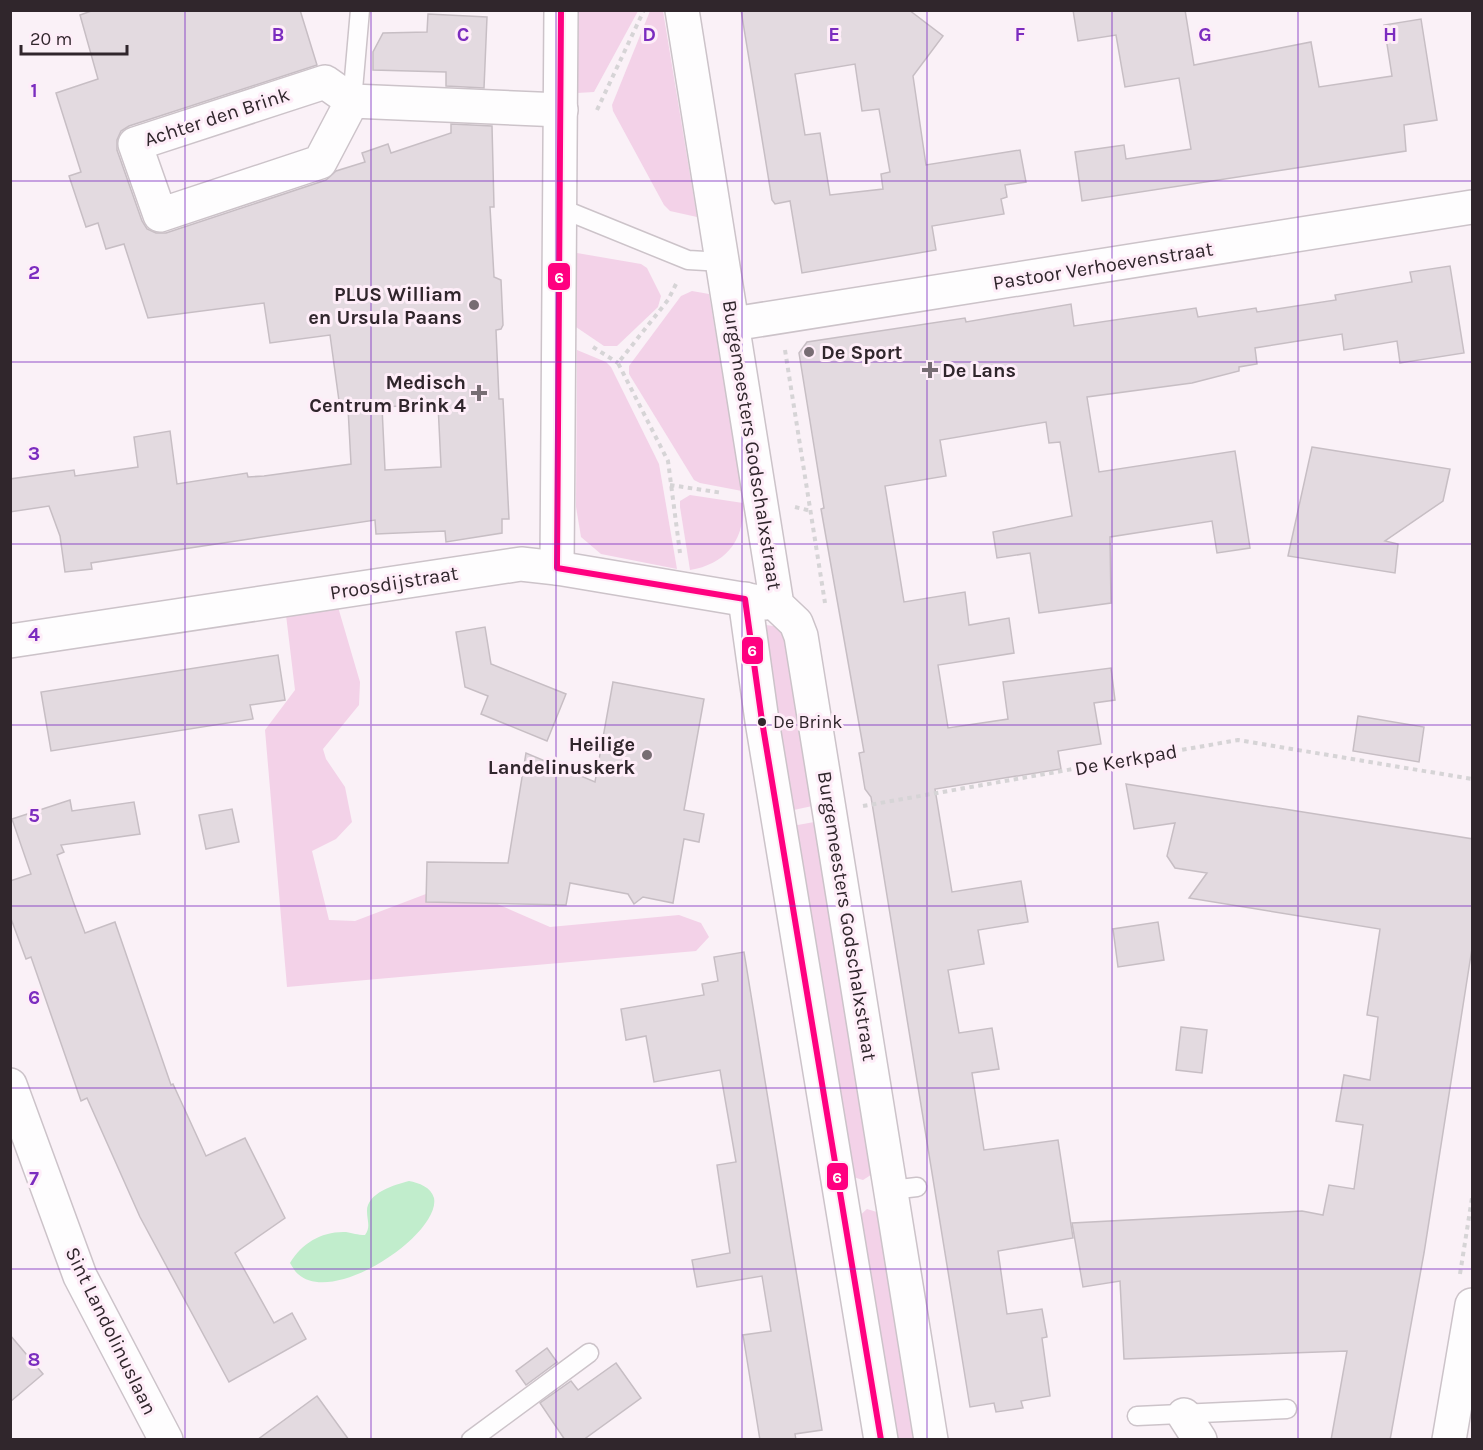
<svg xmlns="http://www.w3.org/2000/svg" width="1483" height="1450" font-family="Karla,sans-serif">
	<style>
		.green { fill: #f3d2e8 }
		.water { fill: #c1edcc }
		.building { fill: #e3dae0; stroke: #c7bec4; stroke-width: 1.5; fill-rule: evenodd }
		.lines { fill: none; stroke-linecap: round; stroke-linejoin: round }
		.lane-casing { stroke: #ccc3c9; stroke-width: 21 }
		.street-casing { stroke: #ccc3c9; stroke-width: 36 }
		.path { stroke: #d6d4d6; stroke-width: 4; stroke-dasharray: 4.5 4.5; stroke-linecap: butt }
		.lane { stroke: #fefdfe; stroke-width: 18 }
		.street { stroke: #fefdfe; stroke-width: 33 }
		.bus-1-casing { stroke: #feedf8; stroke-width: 10 }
		.bus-1 { stroke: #ff0080; stroke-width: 6 }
		.grid { fill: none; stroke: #7b2cbf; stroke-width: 1.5; stroke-opacity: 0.55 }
		.poi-dot { fill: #776d73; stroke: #feedf8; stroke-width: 2 }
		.bus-dot { fill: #30262c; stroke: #feedf8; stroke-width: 2 }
		.labels { text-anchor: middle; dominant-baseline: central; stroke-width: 6; stroke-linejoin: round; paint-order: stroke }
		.bus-label { font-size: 18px; fill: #30262c; stroke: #feedf8; text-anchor: start }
		.street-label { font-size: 20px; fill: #30262c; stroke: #feedf8 }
		.poi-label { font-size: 20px; font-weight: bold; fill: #30262c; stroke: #feedf8; text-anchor: end }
		.grid-label { font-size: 20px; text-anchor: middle; font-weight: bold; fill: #7b2cbf; stroke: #feedf8; stroke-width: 6; stroke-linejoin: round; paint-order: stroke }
		.line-badge { stroke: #feedf8; stroke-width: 2 }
		.badge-label { font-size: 16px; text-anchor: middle; font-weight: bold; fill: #fff }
	</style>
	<rect width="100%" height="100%" fill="#faf1f7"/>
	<!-- green -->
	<g class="green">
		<polygon points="577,11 638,11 594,92 577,93"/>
		<polygon points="650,11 663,11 697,217 670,211 664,205 613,111 612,105"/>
		<polygon points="577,253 641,264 647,268 661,296 658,307 617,346 604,346 576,327"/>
		<polygon points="692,291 709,294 742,491 700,483 694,480 629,374 629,366 681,296"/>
		<polygon points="577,350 606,362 611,367 659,464 677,569 601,554 581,537 576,507"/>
		<path d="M690,495L743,503C745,540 726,564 690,570L680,507V501Z"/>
		<polygon points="338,607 360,682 359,705 323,749 326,759 345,787 352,822 336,839 312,851 329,920 355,921 439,889 463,889 550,927 679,915 701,923 709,937 696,951 287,987 265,730 295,690 286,615"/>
		<polygon points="758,624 789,628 817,805 789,811"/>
		<polygon points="820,821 874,1173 863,1180 853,1177 792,826"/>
		<polygon points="867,1209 880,1213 919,1439 891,1439 857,1218"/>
	</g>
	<!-- water -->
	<path class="water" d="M409,1181C419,1183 431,1187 434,1198C441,1233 334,1307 298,1274C295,1272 292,1266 290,1263C302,1243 322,1231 346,1232C353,1233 357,1235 365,1235C371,1227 367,1221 367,1211C367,1193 394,1185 409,1181Z"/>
	<!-- building -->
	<g class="building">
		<path d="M94,10H300L317,65L129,126L121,131L117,140V150L142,221L147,229L156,233H166L326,180L336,171L365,162L362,153L388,144L391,153L451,133V124L492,126L494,207H490L494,277L501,280L503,325L501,329L496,330L499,399H503L509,519H502V533L446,542L445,531L376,534L375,520L91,563L92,569L65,572L60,536L49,506L10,512V479L74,470L75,476L138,467L134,437L170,431L177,484L247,473L248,477L264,476L351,464L348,408H340L330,335L270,343L264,303L148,318L124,244L106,249L98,223L86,227L69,176L81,172L56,93L98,79L80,15ZM438,404L441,467L385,470L382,407Z"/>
		<path d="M741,10H909L943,36L913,76L926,165L1020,150L1026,182L1005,185L1007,197L1001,199L1004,214L932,226L936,250L802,273L790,201L775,204L772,200ZM855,64L862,111L879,109L890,172L881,174L883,189L830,195L820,133L805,135L795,74Z"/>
		<polygon points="1073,10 1185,10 1194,65 1311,42 1319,87 1392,76 1384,25 1421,19 1437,120 1404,125 1406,151 1082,201 1075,152 1124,145 1126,159 1191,149 1179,78 1125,87 1116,35 1078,41"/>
		<polygon points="428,14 487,17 484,88 446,86 446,72 373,70 373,52 383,33 427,32"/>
		<polygon points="1450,266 1464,353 1400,363 1397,341 1344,350 1342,334 1255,348 1257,364 1239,367 1239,371 1192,383 1087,397 1099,472 1235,451 1250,548 1217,553 1212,521 1110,537 1111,603 1039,613 1030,553 997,558 993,532 1072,516 1060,442 1049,443 1046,422 940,440 946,476 885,486 904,602 965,592 969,625 1009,618 1014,653 938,665 948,728 1008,719 1003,682 1111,668 1115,700 1094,703 1101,744 1058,751 1061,769 935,789 952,892 1021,881 1028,922 978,930 984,964 948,970 959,1033 992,1028 999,1069 972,1073 984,1150 1058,1140 1073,1238 998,1251 1007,1314 1042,1309 1047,1337 1042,1338 1050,1396 1021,1401 1023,1408 996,1412 994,1403 970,1407 871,797 865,789 859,753 864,752 821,509 824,508 799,353 807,342 965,318 966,322 1071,304 1074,326 1196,308 1198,317 1256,308 1257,312 1336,300 1335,295 1412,282 1410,272"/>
		<polygon points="1312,447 1450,469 1443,501 1385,541 1398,544 1395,573 1288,556"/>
		<polygon points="485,627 491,664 566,694 547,741 481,714 488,696 465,687 456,632"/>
		<polygon points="278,655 285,700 250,705 253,719 51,751 41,692"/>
		<polygon points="613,682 704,699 684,810 704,814 699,842 684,839 673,903 643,897 634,904 628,894 570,883 566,905 426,902 427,862 508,863 526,753 595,782"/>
		<polygon points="1358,716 1424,727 1419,762 1353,751"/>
		<polygon points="1126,784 1473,839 1473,942 1424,1253 1390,1440 1331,1440 1347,1351 1124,1359 1120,1281 1083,1287 1072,1223 1302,1211 1323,1215 1329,1185 1354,1189 1363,1125 1336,1121 1344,1075 1370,1080 1378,1017 1367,1015 1380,929 1189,898 1207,873 1175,868 1167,856 1175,823 1134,829"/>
		<polygon points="70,800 72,811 134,802 140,834 61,845 64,852 57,855 73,901 85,933 115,922 171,1085 173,1084 206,1156 245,1138 285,1218 235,1253 274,1323 292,1313 306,1339 229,1382 140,1217 87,1098 81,1101 31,957 26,959 10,916 10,881 31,874 12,819"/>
		<polygon points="232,809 239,842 206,849 199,815"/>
		<polygon points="1158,922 1164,960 1118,967 1113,929"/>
		<polygon points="744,952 822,1430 795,1434 796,1440 760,1440 743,1335 771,1331 762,1276 697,1287 692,1260 730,1253 717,1165 736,1162 720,1070 654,1082 646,1036 626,1040 621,1009 704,995 702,984 718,981 714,957"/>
		<polygon points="1181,1027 1207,1030 1202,1073 1176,1070"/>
		<polygon points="10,1335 43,1374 10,1402"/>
		<polygon points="547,1348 557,1362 526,1385 516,1371"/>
		<polygon points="616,1363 641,1398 583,1440 565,1440 540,1403 571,1381 578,1390"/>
		<polygon points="317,1396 349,1440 257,1440"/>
	</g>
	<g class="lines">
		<defs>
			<g id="lane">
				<polyline points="352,101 360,10"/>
				<polyline points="560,208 688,260 723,262"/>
				<polyline points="891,1190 917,1187"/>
				<polyline points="1137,1416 1287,1409"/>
				<polyline points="471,1440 589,1353"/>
			</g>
			<g id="street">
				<polyline points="682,10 777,605 796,623 801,636 931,1440"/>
				<polyline points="352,101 320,162 160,215 135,144 325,82 352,101 561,110"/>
				<polyline points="733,324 1472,207"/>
				<polyline points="557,568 561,10"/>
				<polyline points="745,599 762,721 881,1440"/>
				<polyline points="10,641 521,564 557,568 766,603"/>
				<polyline points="10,1085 80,1276 166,1440"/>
				<polyline points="1184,1415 1200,1440"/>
				<polyline points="1449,1440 1472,1305"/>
			</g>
		</defs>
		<!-- lane casing -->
		<use href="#lane" class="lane-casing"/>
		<!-- street casing -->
		<use href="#street" class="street-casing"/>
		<!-- path -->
		<g class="path">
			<polyline points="597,110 644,10"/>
			<polyline points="676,284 668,300 618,363 668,461 680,553"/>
			<polyline points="593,347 618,363"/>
			<polyline points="785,350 825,603"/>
			<polyline points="670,485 723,493"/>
			<polyline points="795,507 811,511"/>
			<polyline points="863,806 1238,740 1472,779"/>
			<polyline points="1460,1274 1472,1198"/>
		</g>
		<!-- lane -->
		<use href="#lane" class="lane"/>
		<!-- street -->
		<use href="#street" class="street"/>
		<defs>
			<polyline id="bus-1" points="561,10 557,568 745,599 762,721 881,1440"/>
		</defs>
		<!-- bus-1 casing -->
		<use href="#bus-1" class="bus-1-casing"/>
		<!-- bus-1 -->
		<use href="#bus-1" class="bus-1"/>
	</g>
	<!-- grid -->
	<path class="grid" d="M185,10V1440M371,10V1440M556,10V1440M742,10V1440M927,10V1440M1112,10V1440M1298,10V1440M10,181H1472M10,362H1472M10,544H1472M10,725H1472M10,906H1472M10,1088H1472M10,1269H1472"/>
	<!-- markers -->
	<g class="poi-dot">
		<circle cx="474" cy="305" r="6"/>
		<circle cx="809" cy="352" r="6"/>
		<path d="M927 361h6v6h6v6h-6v6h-6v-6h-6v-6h6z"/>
		<path d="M476 384h6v6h6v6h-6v6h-6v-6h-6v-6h6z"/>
		<circle cx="647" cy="755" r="6"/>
	</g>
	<circle class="bus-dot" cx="762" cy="722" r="5"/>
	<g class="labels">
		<!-- bus labels -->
		<g class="bus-label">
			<text x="773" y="722">De Brink</text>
		</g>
		<!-- street labels -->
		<g class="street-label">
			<text transform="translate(217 117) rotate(-18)">Achter den Brink</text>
			<text transform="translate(1103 266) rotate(-9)">Pastoor Verhoevenstraat</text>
			<text transform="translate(752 445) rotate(81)">Burgemeesters Godschalxstraat</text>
			<text transform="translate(394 583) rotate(-9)">Proosdijstraat</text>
			<text transform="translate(1126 760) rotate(-10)">De Kerkpad</text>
			<text transform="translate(847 916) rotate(81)">Burgemeesters Godschalxstraat</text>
			<text transform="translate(111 1331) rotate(64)">Sint Landolinuslaan</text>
		</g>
		<!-- poi labels -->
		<g class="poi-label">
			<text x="462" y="294">PLUS William<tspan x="462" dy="23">en Ursula Paans</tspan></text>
			<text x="821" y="352" text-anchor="start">De Sport</text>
			<text x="942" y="370" text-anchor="start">De Lans</text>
			<text x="466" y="382">Medisch<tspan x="466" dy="23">Centrum Brink 4</tspan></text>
			<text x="635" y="744">Heilige<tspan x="635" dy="23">Landelinuskerk</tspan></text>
		</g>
	</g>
	<g class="grid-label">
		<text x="278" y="41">B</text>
		<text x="463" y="41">C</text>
		<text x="649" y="41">D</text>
		<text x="834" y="41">E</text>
		<text x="1020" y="41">F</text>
		<text x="1205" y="41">G</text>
		<text x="1390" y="41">H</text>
		<text x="34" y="97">1</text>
		<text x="34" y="279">2</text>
		<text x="34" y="460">3</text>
		<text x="34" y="641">4</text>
		<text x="34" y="822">5</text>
		<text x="34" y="1004">6</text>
		<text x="34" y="1185">7</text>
		<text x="34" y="1366">8</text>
	</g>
	<g class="line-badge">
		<rect x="547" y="262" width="24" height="29" rx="6" fill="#ff0080"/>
		<rect x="741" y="636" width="23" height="29" rx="6" fill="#ff0080"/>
		<rect x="826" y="1162" width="23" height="29" rx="6" fill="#ff0080"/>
	</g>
	<g class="badge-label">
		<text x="559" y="283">6</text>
		<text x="752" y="656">6</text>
		<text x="837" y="1183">6</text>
	</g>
	<!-- border -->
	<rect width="1483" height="1450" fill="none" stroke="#30262c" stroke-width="24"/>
	<!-- scale -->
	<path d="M21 45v9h106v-9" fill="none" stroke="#30262c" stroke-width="3"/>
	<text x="30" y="45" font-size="18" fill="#30262c" stroke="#feedf8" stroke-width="4.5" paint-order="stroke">20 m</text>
</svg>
